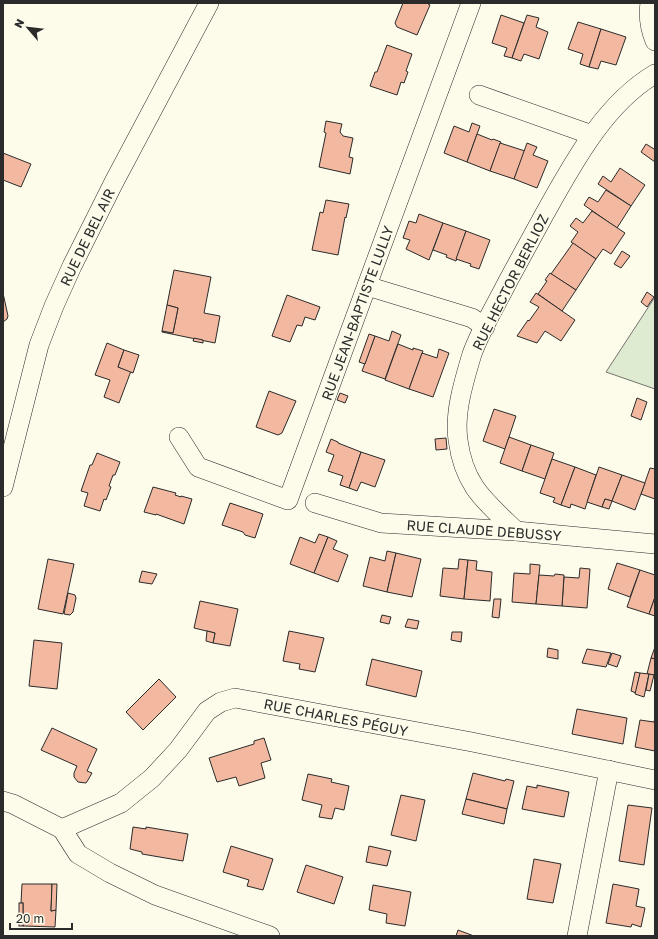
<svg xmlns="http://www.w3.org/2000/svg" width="658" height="939" font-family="'Golos Text',sans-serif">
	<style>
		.grass { fill: #deebd1; stroke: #74746e }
		.building { fill: #f2b8a0; stroke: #2b2b2b }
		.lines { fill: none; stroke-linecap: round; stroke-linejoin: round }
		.street-casing { stroke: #2b2b2b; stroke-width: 20 }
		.street { stroke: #fdfbea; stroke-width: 19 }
		.labels { text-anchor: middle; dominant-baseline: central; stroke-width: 3; stroke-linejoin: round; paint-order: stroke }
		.street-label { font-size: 14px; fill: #2b2b2b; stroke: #fdfbea }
	</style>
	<rect width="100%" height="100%" fill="#fdfbea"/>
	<!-- grass -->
	<polygon class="grass" points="655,297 655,389 606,372"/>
	<!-- building -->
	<g class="building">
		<polygon points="403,3 429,3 428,4 430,5 417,35 397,27 395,23"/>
		<polygon points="501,15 524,23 512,58 504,56 507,48 492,43"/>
		<polygon points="527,15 539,18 536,27 548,32 539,59 524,54 521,61 512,58"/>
		<polygon points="578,22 601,29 589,67 580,64 583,54 568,49"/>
		<polygon points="601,29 626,37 616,65 601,61 598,69 589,67"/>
		<polygon points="387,45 412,54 406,71 408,72 404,83 401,82 397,95 370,86 375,72 377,72"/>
		<polygon points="326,121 342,124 340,132 343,136 353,138 349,157 353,158 350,174 319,167 326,133 324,132"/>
		<polygon points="472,123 480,126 467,162 444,153 454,126 469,132"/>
		<polygon points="477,134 492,140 493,139 501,142 490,171 467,162"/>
		<polygon points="500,143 525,151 514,179 490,171"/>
		<polygon points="527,143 537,147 533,155 548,161 537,188 514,179"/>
		<polygon points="646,144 654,149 655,148 655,162 641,152"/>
		<polygon points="3,153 31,164 21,187 3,180"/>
		<polygon points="620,168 645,185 631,206 598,184 603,176 611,182"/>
		<polygon points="606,190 631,206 617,228 584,205 589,197 598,202"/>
		<polygon points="326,200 349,204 346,218 345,217 338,255 312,250 320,212 323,213"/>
		<polygon points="592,211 625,233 611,254 603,249 596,259 571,242 578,232 570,226 576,218 583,223"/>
		<polygon points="419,214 443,223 429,260 406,249 410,240 403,238 409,221 416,223"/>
		<polygon points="443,223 466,231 456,261 446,257 447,255 433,250"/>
		<polygon points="466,231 490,240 479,269 470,266 471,264 456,259"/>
		<polygon points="573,243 596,259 576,290 551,274"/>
		<polygon points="622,251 630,256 621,268 614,264"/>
		<polygon points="174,270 211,277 204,313 220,316 215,343 162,332 162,331 173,333 178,308 167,305"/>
		<polygon points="550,273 576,290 562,311 538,294 547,281 545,280"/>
		<polygon points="647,292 654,297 647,307 641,302"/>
		<polygon points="3,293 8,316 7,319 3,322"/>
		<polygon points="536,293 575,320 561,341 545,331 537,343 517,336 528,320 529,321 539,307 530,302"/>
		<polygon points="287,295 320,307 315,320 305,317 302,326 297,325 290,342 272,336"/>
		<polygon points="167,305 178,308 173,333 162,331"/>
		<polygon points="392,331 401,335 385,379 362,371 375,336 389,341"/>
		<polygon points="369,334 375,336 365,364 359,362"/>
		<polygon points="194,338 203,340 203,343 193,341"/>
		<polygon points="107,343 124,350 118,367 131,371 119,403 104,397 110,380 95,375"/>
		<polygon points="398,344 413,350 413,348 423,351 409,389 385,380"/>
		<polygon points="439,349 449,353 433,397 409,389 422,353 437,358"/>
		<polygon points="124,350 139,355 133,373 118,367"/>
		<polygon points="269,391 296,401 282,433 278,435 256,427"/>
		<polygon points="340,393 348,396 345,403 337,400"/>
		<polygon points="637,398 647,402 641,420 631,416"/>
		<polygon points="494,409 516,416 505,449 483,441"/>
		<polygon points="509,437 531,445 522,471 500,463"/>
		<polygon points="446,438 447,449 436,450 435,439"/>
		<polygon points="331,439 338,442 338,443 361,452 349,488 340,485 343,476 328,471 334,455 326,452"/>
		<polygon points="531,445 554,453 545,479 522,471"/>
		<polygon points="361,452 385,460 375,487 361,482 357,491 349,488"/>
		<polygon points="97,453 120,462 115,475 113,475 109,486 111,487 106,500 104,499 100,511 84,506 88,493 81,491 90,465 92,465"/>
		<polygon points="552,459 575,467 561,505 553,502 555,498 540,493"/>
		<polygon points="575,467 596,475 585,509 571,504 570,508 561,505"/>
		<polygon points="599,467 622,475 612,501 605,499 602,507 587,502"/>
		<polygon points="650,468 655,469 655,499 641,494"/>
		<polygon points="622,475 645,483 635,510 612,501"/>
		<polygon points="153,487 176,493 175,495 181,497 181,496 192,499 184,524 156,514 156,515 144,512"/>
		<polygon points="605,499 612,501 609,509 602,507"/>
		<polygon points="230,503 263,514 255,538 245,535 243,532 222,525"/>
		<polygon points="319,534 328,537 314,573 290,564 300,537 315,543"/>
		<polygon points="328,537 337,541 333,549 348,555 338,582 314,573"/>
		<polygon points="387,551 396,553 387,592 363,586 370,557 385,561"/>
		<polygon points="396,553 421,559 412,597 387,592"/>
		<polygon points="48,559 74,564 63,614 38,609"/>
		<polygon points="459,559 468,560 464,599 440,596 443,568 458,569"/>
		<polygon points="468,560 477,561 476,570 492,572 490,601 464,599"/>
		<polygon points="617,563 640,570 630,597 608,589"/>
		<polygon points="530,564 540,565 536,604 512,602 514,573 530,574"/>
		<polygon points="580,568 590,569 587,608 562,606 564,577 579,578"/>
		<polygon points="640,570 655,575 655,597 649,614 627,607"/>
		<polygon points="142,571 157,574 152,584 139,582"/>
		<polygon points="555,574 564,575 562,606 536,604 539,575 554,576"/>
		<polygon points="68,593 75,595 76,598 73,612 70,615 64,614"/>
		<polygon points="655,597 655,616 649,614"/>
		<polygon points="494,599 501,599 499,618 492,617"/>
		<polygon points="200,601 238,609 230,646 213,643 215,633 194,628"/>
		<polygon points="382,615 391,617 389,624 380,622"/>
		<polygon points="408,619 419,621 417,629 405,627"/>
		<polygon points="207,631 215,633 213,643 206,641"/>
		<polygon points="289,631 324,638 315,672 299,669 300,664 283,661"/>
		<polygon points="452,632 462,632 461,642 451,640"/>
		<polygon points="34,640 62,643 57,689 29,686"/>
		<polygon points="655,647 655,659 651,658"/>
		<polygon points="548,648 558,650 558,659 547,657"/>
		<polygon points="587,649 611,653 606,667 582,663"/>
		<polygon points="612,653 621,656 617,667 608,664"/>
		<polygon points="651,658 655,659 655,675 647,674"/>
		<polygon points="372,659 422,671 416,697 366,685"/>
		<polygon points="635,672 640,673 636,693 631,691"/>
		<polygon points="640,673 649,674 644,697 635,694"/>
		<polygon points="649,674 654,675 650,691 646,690"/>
		<polygon points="159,679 176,697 143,730 126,712"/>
		<polygon points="577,709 627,718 623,744 572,734"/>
		<polygon points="655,718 655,751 635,747 640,720 654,722"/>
		<polygon points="52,728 97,749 87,771 92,773 88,780 86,783 78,782 74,777 74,773 77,766 41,750"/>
		<polygon points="264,738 271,760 261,763 265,778 239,786 236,777 217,782 209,758 254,744 254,741"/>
		<polygon points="473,773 505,781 506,779 514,781 507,809 466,799"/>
		<polygon points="308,774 332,779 331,782 349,786 344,810 335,808 332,819 319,817 322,805 302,800"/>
		<polygon points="537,785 569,792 564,817 522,809 527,786 537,788"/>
		<polygon points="401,795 425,800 416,841 391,835"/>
		<polygon points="466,799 507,809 504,824 462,814"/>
		<polygon points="628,805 652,808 644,865 619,861"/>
		<polygon points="133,827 146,829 146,827 188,834 183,861 142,854 142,852 130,849"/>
		<polygon points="231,846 273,859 263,890 247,886 249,880 223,872"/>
		<polygon points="369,846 391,851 387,866 366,862"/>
		<polygon points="534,859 561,864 553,903 527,899"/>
		<polygon points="306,865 343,877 334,904 297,892"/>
		<polygon points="22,884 52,884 51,911 56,910 55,927 23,926 23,903 21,903"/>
		<polygon points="52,884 57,884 56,910 51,911"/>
		<polygon points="613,884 639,889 636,906 645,908 641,927 632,924 631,927 606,923"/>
		<polygon points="373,885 411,892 405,926 386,923 387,914 369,910"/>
		<rect x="19" y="903" width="4" height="23"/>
		<polygon points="458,930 474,936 456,936"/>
	</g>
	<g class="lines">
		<defs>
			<g id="street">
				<path d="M650,3C648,16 650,29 655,41"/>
				<polyline points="479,95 592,135"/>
				<polyline points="367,286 472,318 485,327"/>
				<polyline points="179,437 198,467 288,500 471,3"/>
				<polyline points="3,487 39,345 54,306 72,266 114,182 209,3"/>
				<polyline points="315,503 381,523 516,531 655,544"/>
				<path d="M516,531C485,501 464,486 458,440C454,412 464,381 472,354C481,329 496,305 508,281C520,259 532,237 544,215C572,165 604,104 655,74"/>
				<polyline points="3,801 13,804 62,829 78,854 110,873 155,895 270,936"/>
				<polyline points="62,829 121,803 152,778 178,750 207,711 221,702 235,698 472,742 655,780"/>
				<polyline points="577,936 609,770"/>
			</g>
		</defs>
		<!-- street casing -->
		<use href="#street" class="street-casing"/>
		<!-- street -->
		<use href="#street" class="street"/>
	</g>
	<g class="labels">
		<!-- street labels -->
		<g class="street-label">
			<text transform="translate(87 237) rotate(-64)">RUE DE BEL AIR</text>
			<text transform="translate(510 282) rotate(-63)">RUE HECTOR BERLIOZ</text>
			<text transform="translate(357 313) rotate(-70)">RUE JEAN-BAPTISTE LULLY</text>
			<text transform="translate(484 530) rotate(4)">RUE CLAUDE DEBUSSY</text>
			<text transform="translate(336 717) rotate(11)">RUE CHARLES PÉGUY</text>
		</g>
	</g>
	<!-- border -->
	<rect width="658" height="939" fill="none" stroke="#2b2b2b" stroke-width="8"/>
	<!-- north arrow -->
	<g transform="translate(28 28) rotate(298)" stroke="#fdfbea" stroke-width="3" paint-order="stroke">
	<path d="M0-3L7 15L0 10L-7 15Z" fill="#2b2b2b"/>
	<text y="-6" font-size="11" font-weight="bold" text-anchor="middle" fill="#2b2b2b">N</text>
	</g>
	<!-- scale -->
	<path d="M10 923v6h62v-6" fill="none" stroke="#2b2b2b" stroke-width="2"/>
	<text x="16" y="923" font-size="12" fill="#2b2b2b" stroke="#fdfbea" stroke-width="3" paint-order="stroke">20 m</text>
</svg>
